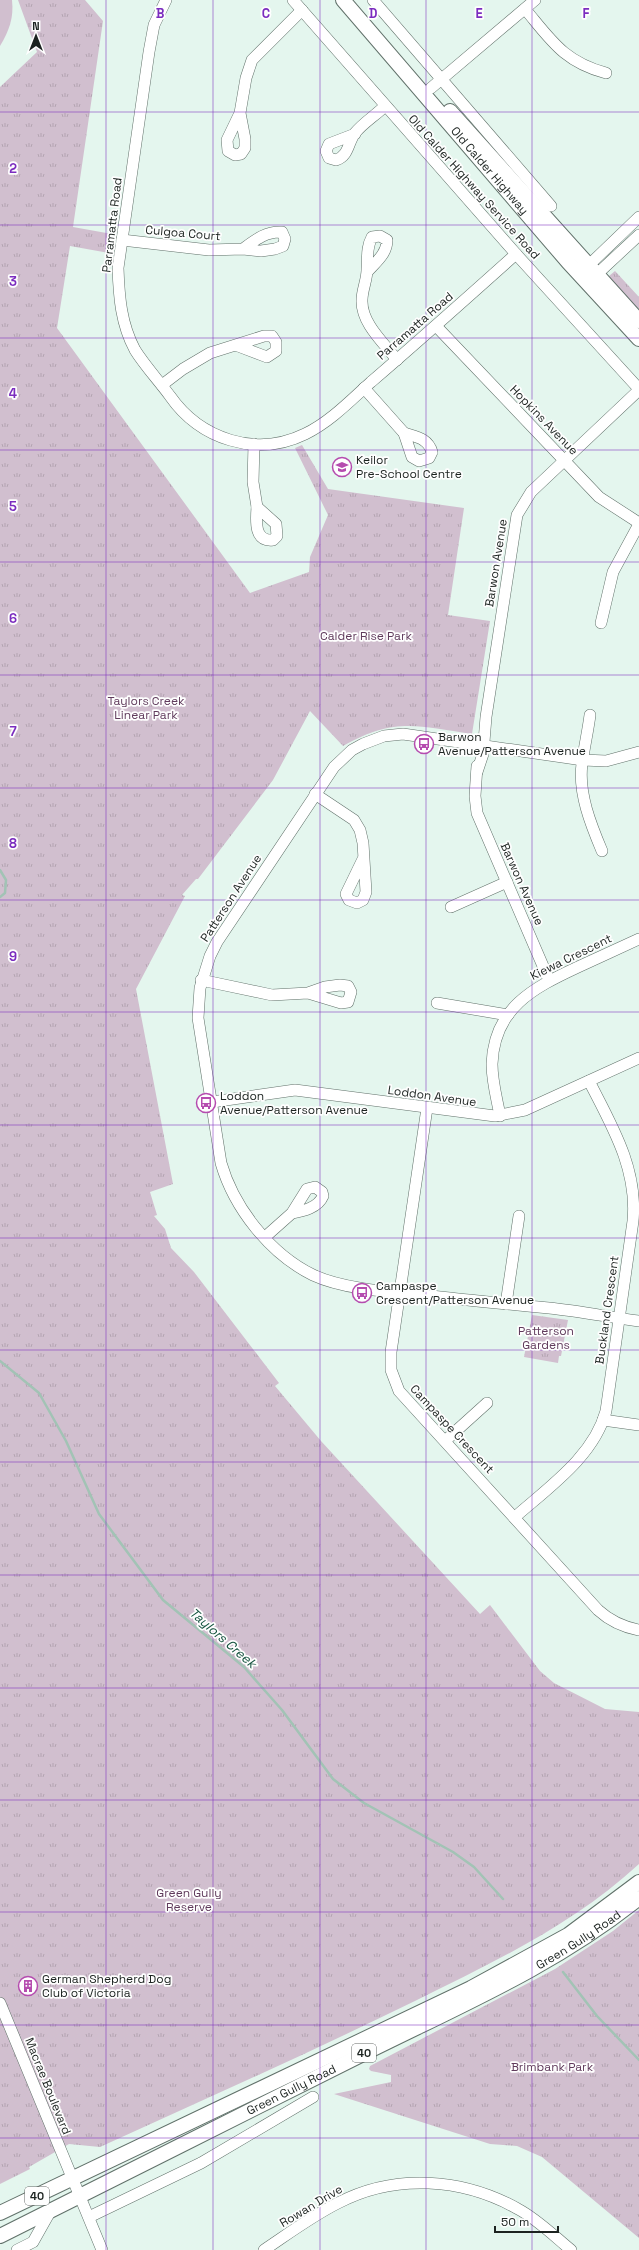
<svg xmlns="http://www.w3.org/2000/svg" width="639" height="2250" font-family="'Space Grotesk',sans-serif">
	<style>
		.park { fill: url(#park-tufts) }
		.pitch { fill: #d1bfcf }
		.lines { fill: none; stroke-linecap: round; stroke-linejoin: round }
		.stream { stroke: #a2c3b5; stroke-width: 2.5 }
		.minor-casing { stroke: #61716a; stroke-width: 12 }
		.major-casing { stroke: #61716a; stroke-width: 16 }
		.minor { stroke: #fff; stroke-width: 11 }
		.major { stroke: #fff; stroke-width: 14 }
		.grid { fill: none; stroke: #7b2cbf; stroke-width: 1; stroke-opacity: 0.55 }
		.labels { text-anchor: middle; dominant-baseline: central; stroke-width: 3.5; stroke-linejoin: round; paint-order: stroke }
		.shield { fill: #fefefe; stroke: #606563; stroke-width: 1 }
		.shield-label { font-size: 11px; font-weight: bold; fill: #1c2320 }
		.street-label { font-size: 12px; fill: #1c2320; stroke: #fefefe }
		.poi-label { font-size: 12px; fill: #1c2320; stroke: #fefefe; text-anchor: start }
		.park-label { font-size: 12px; fill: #603b5c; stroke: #fefefe }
		.water-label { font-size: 13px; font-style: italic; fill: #13523e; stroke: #fefefe }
		.grid-label { font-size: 13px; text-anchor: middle; font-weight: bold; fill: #7b2cbf; stroke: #fefefe; stroke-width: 3.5; stroke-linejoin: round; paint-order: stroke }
	</style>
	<defs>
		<pattern id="park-tufts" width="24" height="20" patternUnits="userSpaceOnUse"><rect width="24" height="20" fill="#d1bfcf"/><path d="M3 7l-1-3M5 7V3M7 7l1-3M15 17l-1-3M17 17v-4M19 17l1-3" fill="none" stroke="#b3a4b1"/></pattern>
	</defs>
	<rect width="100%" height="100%" fill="#e4f6ee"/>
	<!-- park -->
	<g class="park">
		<path d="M18,0H85L103,21L73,227L112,234L109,253L70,246L57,328L250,593L309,572L310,557L328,515L295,448L302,445L328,489L464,508L448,615L490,621L472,734C416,726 395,717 343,746L310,711L273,780L198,879H196L182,895L185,896L136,989L173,1184L150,1192L157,1215L154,1216L165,1229L171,1248L194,1272L279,1383L275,1386L321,1441L480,1614L490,1605L540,1671L554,1683L605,1709L639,1712V1864C574,1924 496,1961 417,2000C313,2051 206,2099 100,2147L69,2144L29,2167L30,2169L0,2184V87L37,52Z"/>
		<polygon points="615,271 639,297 639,314 609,280 609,276"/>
		<polygon points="532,1315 568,1320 561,1356 559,1356 558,1363 524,1357"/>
		<polygon points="639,1910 639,2238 542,2157 517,2146 490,2144 334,2094 391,2082 391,2075 371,2071 369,2069 370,2066 555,1969 613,1931"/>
	</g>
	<!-- pitch -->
	<path class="pitch" d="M0,0H12C14,18 9,31 0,46Z"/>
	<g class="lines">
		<!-- stream -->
		<g class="stream">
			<polyline points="0,870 6,880 5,893 0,897"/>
			<polyline points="0,1361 39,1393 66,1441 99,1514 163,1600 244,1667 282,1710 333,1779 364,1803 453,1852 474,1867 503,1899"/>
			<polyline points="563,1972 597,2016 639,2060"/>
		</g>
		<defs>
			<g id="minor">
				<path d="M166,0L154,25L149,52L118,268C119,297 121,324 135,350C145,366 159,381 170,396C200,439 256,458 305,434C330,422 351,400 371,382C420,340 468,297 516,254"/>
				<polyline points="293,0 516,254 639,389"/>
				<polyline points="373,0 551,206"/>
				<path d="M525,9C551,40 564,62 606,73"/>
				<polyline points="431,88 535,0"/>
				<polyline points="240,113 245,139 245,148 241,154 235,155 228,151 227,140 240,113 246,78 252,60 302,10"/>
				<path d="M355,134L329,144L326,151L329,158L336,160C349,156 348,142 355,133C363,123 376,115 385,106"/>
				<path d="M122,240L209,250L243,249L261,251L275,249L283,246L285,239L282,232C266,231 255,240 243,249"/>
				<polyline points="588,266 639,217"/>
				<path d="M367,272C376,262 387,254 387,240L380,236L372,237C366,248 368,258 367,270C367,280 362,290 362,300C361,323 384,343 397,360"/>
				<polyline points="596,275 639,235"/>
				<polyline points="436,326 599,497 639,523"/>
				<polyline points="162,385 183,369 210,353 264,336 272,336 276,342 276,351 267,357 238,346"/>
				<polyline points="364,388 404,433"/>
				<path d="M404,433C416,437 428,438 432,452L429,458L419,461L412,457Z"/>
				<polyline points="254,444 253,482 257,507"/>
				<path d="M257,507L276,524L277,536L273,540C254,542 256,521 257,507Z"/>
				<polyline points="601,623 613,572 639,524"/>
				<path d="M590,715C588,731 584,748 582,764C578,793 591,825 602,851"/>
				<path d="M639,752L606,761L583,760L403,734L384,736L363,744L352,750L334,767L217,942L210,956L200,988L198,1018L221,1163C234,1208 270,1254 313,1275C343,1289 389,1292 423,1295C465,1300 507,1304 549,1308C579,1311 609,1317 639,1321"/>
				<polyline points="477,766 475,796 477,813 549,980"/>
				<polyline points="477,772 483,754 486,717 517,515 531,492 639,390"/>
				<polyline points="315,794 354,820 360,830 363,843 366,892 363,900 357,903 349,900 346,894 363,859"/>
				<polyline points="451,907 507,882"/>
				<polyline points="201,980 272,995 308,993 325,987 340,985 348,986 351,992 348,1002 341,1003 308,993"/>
				<polyline points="437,1003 508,1015"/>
				<polyline points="212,1102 295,1090 495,1116 525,1110 639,1058"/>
				<path d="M427,1108L391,1352V1370L399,1391L598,1610C610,1621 623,1627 639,1630"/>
				<path d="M500,1116C497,1099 492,1082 492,1064C494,1008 533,988 578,967C598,958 619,948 639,939"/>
				<path d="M265,1237L292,1213L307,1189L315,1187L322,1192L323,1196C318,1208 303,1211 292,1213"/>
				<polyline points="506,1304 519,1216"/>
				<polyline points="603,1420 639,1425"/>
				<polyline points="446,1440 487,1403"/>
				<path d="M515,1517C549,1487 594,1456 606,1411L633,1221C638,1169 612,1126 589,1081"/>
				<polyline points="0,2003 102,2250"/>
				<polyline points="89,2217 201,2163 313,2097"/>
				<polyline points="17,2250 33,2242 51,2210"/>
				<path d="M264,2250C288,2234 312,2216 338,2203C395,2173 463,2178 518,2209C537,2219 554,2236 571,2250"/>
			</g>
			<g id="major">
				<path id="s1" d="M343,0L568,262L639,339"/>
				<polyline points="450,111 639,321"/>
				<polyline points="0,2213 471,1988 568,1935 639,1882"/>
				<path id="s2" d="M0,2236C121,2176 240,2115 361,2055C459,2006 553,1967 639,1898"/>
			</g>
		</defs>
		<!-- minor casing -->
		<use href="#minor" class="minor-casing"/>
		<!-- major casing -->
		<use href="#major" class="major-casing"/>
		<!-- minor -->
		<use href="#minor" class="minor"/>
		<!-- major -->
		<use href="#major" class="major"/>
	</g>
	<!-- grid -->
	<path class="grid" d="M106,0V2250M213,0V2250M320,0V2250M426,0V2250M532,0V2250M0,112H639M0,225H639M0,338H639M0,450H639M0,562H639M0,675H639M0,788H639M0,900H639M0,1012H639M0,1125H639M0,1238H639M0,1350H639M0,1462H639M0,1575H639M0,1688H639M0,1800H639M0,1912H639M0,2025H639M0,2138H639"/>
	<!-- icons -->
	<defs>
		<symbol id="school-ring" viewBox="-11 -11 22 22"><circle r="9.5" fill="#fefefe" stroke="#b54caf" stroke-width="1.5"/><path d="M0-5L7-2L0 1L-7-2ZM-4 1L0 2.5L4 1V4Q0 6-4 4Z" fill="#b54caf"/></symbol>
		<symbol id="bus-ring" viewBox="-11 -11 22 22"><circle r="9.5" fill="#fefefe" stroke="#b54caf" stroke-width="1.5"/><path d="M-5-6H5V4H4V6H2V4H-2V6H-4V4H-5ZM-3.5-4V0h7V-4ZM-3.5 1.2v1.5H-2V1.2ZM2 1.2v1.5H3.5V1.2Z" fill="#b54caf"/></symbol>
		<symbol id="building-ring" viewBox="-11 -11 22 22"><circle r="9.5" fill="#fefefe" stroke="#b54caf" stroke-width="1.5"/><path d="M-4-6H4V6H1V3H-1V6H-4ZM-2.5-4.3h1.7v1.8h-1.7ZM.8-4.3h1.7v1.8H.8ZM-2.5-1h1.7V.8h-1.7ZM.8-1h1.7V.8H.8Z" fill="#b54caf"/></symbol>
	</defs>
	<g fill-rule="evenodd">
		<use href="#school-ring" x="331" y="456" width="22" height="22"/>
		<use href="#bus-ring" x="413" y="733" width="22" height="22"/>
		<use href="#bus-ring" x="195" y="1092" width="22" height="22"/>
		<use href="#bus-ring" x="351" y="1282" width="22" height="22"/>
		<use href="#building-ring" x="17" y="1975" width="22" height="22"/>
	</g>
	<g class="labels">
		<!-- shield labels -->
		<g class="shield">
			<rect x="352" y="2044" width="24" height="18" rx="3"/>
			<rect x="25" y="2187" width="24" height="18" rx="3"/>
		</g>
		<g class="shield-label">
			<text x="364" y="2053">40</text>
			<text x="37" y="2196">40</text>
		</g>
		<!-- street labels -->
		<g class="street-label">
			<text stroke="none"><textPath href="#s1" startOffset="225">Old Calder Highway</textPath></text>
			<text transform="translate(474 187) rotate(48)">Old Calder Highway Service Road</text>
			<text transform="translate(112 225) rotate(-83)">Parramatta Road</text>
			<text transform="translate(183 233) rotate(5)">Culgoa Court</text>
			<text transform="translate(415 326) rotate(-41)">Parramatta Road</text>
			<text transform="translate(544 420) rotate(46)">Hopkins Avenue</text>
			<text transform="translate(496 563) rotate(-81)">Barwon Avenue</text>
			<text transform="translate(522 884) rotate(66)">Barwon Avenue</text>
			<text transform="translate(231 898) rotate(-57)">Patterson Avenue</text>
			<text transform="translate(571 957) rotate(-26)">Kiewa Crescent</text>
			<text transform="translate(432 1096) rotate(8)">Loddon Avenue</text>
			<text transform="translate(607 1310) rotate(-82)">Buckland Crescent</text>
			<text transform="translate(452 1429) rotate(47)">Campaspe Crescent</text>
			<text stroke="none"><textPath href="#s2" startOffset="650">Green Gully Road</textPath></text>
			<text transform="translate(48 2086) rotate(68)">Macrae Boulevard</text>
			<text stroke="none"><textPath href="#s2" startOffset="326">Green Gully Road</textPath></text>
			<text transform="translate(311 2206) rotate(-31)">Rowan Drive</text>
		</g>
		<!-- poi labels -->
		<g class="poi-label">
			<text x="356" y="460">Keilor<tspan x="356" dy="14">Pre-School Centre</tspan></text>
			<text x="438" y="737">Barwon<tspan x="438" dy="14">Avenue/Patterson Avenue</tspan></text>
			<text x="220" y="1096">Loddon<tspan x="220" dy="14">Avenue/Patterson Avenue</tspan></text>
			<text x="376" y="1286">Campaspe<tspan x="376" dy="14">Crescent/Patterson Avenue</tspan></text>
			<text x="42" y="1979">German Shepherd Dog<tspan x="42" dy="14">Club of Victoria</tspan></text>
		</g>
		<!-- park labels -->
		<g class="park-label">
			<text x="366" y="636">Calder Rise Park</text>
			<text x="146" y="701">Taylors Creek<tspan x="146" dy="14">Linear Park</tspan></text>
			<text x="546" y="1331">Patterson<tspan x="546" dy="14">Gardens</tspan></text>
			<text x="189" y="1893">Green Gully<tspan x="189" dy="14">Reserve</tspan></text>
			<text x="552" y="2067">Brimbank Park</text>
		</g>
		<!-- water labels -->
		<g class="water-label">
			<text transform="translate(223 1638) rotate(41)">Taylors Creek</text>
		</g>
	</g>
	<g class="grid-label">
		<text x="160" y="18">B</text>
		<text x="266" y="18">C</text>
		<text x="373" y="18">D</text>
		<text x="479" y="18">E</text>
		<text x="586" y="18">F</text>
		<text x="13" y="173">2</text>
		<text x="13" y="286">3</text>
		<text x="13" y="398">4</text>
		<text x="13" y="511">5</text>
		<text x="13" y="623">6</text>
		<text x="13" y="736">7</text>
		<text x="13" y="848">8</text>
		<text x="13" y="961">9</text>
	</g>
	<!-- north arrow -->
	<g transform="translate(36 36)" stroke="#fefefe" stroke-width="3" paint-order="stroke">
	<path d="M0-3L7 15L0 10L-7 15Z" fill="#1c2320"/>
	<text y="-6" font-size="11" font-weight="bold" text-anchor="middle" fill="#1c2320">N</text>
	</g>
	<!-- scale -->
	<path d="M495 2226v6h63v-6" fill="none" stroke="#1c2320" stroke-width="2"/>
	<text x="501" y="2226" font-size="12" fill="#1c2320" stroke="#fefefe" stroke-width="3" paint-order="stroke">50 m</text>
</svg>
